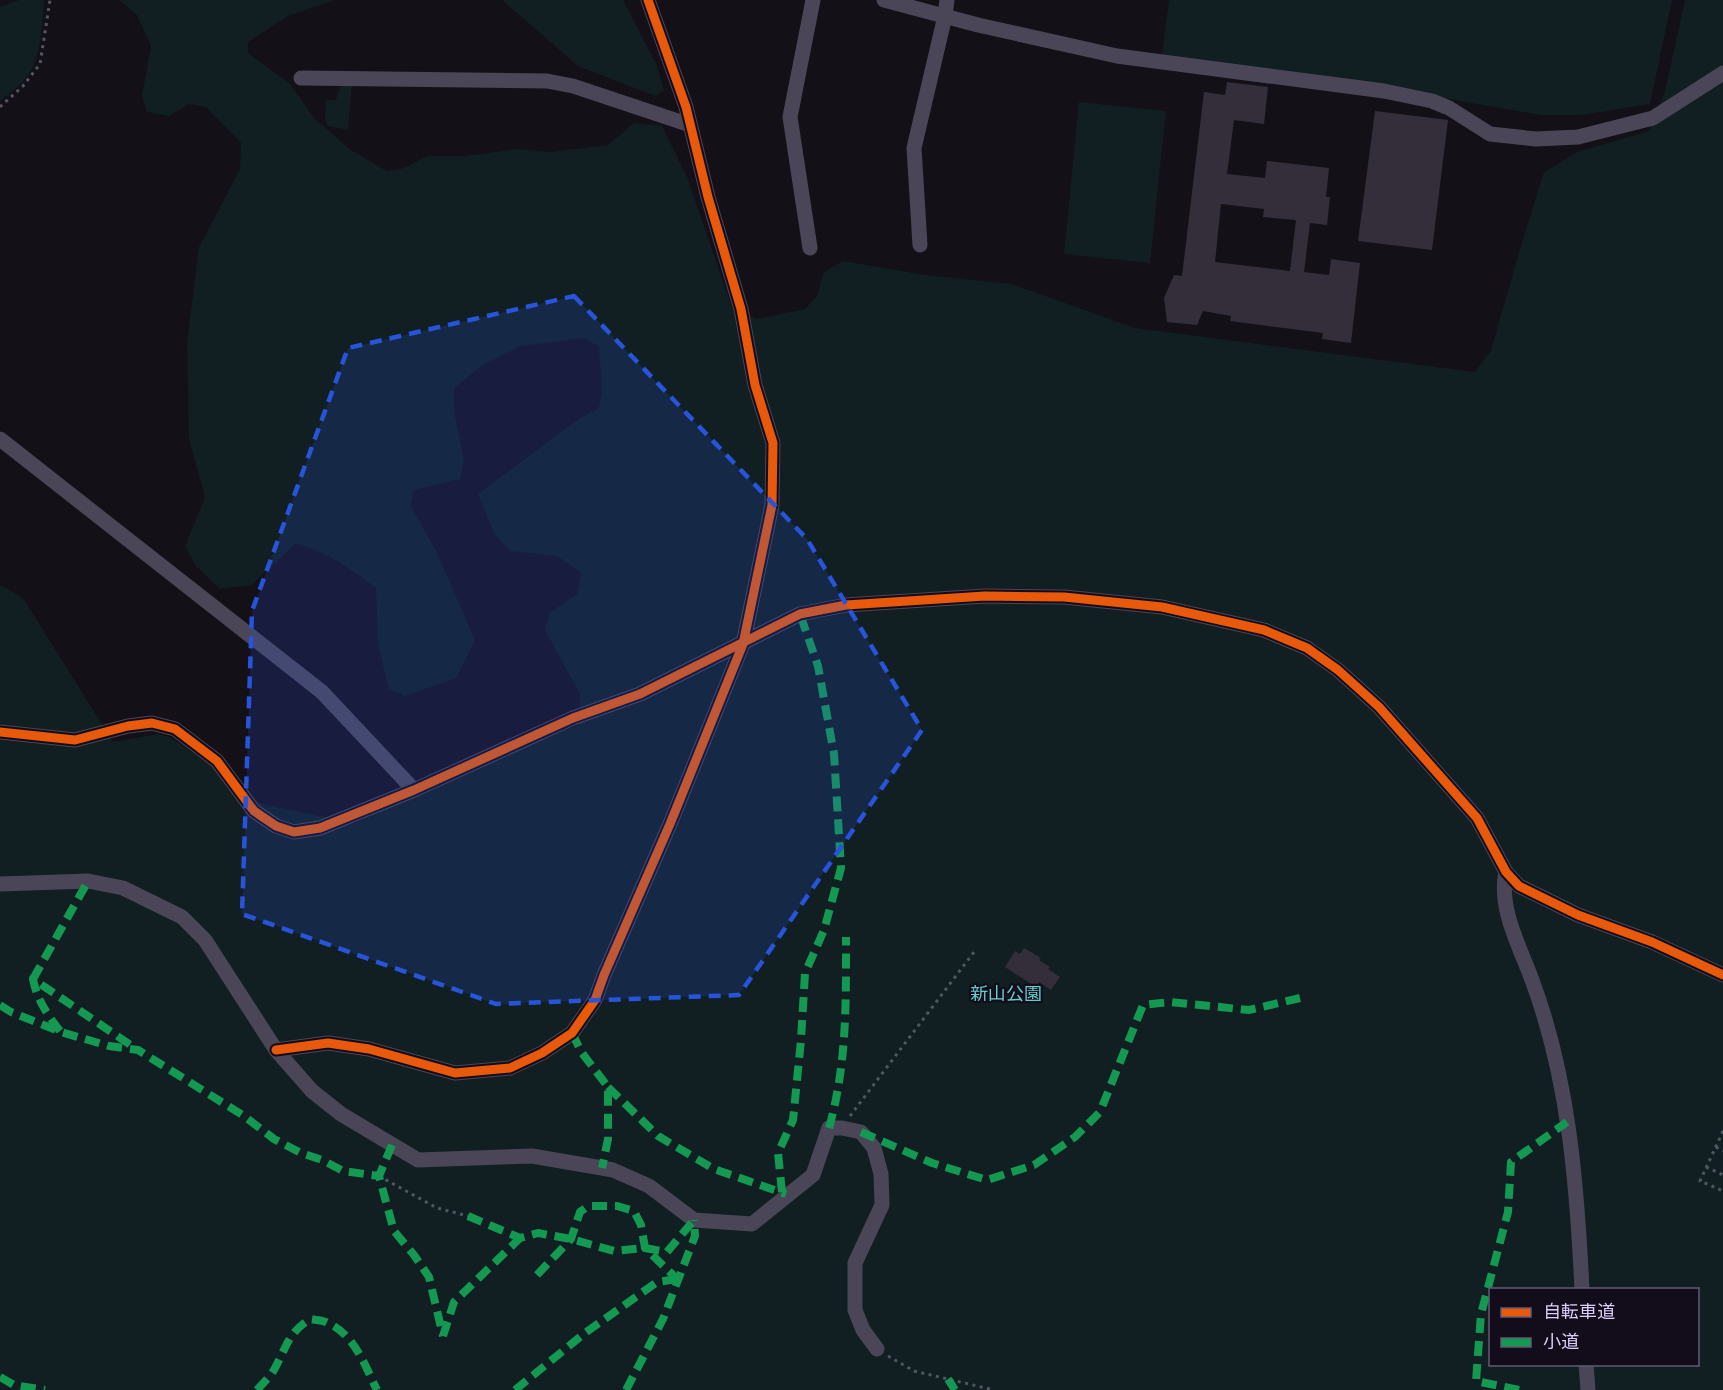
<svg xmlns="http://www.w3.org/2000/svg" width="1723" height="1390" font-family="Cabin,'Noto Sans JP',sans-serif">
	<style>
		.green { fill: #111e22; fill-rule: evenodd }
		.building { fill: #332e3a; fill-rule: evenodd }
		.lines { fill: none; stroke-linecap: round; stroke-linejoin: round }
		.path { stroke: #505763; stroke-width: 3; stroke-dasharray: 3 4.5; stroke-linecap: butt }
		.street { stroke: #4a4657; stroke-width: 15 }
		.quiet { stroke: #139951; stroke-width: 8; stroke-dasharray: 15 8; stroke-linecap: butt }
		.cycleway-casing { stroke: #130d1b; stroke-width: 13 }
		.cycleway { stroke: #e8590c; stroke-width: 9 }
		.marked { fill: #2754da; fill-opacity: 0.2; stroke: #2754da; stroke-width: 4.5; stroke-dasharray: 12 8; stroke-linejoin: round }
		.labels { text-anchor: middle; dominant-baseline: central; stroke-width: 4.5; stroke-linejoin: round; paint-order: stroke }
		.park-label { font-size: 18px; fill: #64cecb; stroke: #130d1b }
	</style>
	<rect width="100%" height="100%" fill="#141018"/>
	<!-- green -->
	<g class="green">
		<path d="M19,0H44C42,24 42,49 31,71C24,83 11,92 0,101V7Z"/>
		<path d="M119,0H335L288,16L248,42V53L289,83L315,119L351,150L387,171L404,168L427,156H465L518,149L550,152L608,145L634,123L662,126L687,177L732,307L757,319L805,309L817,296L824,272L843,261L925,275L1012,284L1135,328L1475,372L1491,350L1522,242L1544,172L1577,152L1649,131L1665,91L1685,0H1723V1390H0V585L23,598L113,742L159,734L170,737L213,766L231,791L266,805L355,823L549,735L579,726L580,694L545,630L550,613L577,594L581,573L557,556L510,551L494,533L478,494L577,420L599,408L602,389L599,347L585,338L520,346L484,364L454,388V412L464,460L460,479L414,490L410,505L436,551L475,640L456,678L405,696L389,689L378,644L376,588C351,569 327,552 296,543L252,585L220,589L196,566L185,546L205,497L189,439L187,342L199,247L240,169L241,142L206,107L189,104L169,116L147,112L142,95L151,46L137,15ZM1490,1290H1698V1364H1490Z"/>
		<polygon points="502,0 623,0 657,66 664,91 655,96 578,66"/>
		<polygon points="1169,0 1672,0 1650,104 1582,115 1541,115 1443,98 1161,62"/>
		<polygon points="342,85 352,85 348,130 328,126 325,120 326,100 336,100 338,92"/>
		<polygon points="1079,102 1166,111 1150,263 1064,254"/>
	</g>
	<!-- building -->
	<g class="building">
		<path d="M1227,82L1268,87L1264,124L1234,120L1227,174L1265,178L1267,161L1329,168L1326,197H1330L1327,225L1310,223L1304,272L1329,275L1331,259L1360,263L1351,343L1322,339L1323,333L1230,321L1231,316L1203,311L1197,325L1167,322L1164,298L1174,275L1182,276L1204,92L1225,95ZM1221,204L1264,209L1263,217L1296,220L1290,271L1215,262Z"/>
		<polygon points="1375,111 1448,120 1432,250 1358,241"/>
		<polygon points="1024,948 1041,958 1039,960 1050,967 1048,969 1060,977 1051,990 1039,982 1036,987 1005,967 1015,951 1020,954"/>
	</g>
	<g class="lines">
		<!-- path -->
		<g class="path">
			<polyline points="0,107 23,86 40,64 50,0"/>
			<polyline points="850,1116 974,952"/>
			<polyline points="1723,1131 1700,1181 1723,1191"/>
			<polyline points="1716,1147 1723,1151"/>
			<polyline points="1706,1167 1723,1175"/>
			<polyline points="379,1176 437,1208 468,1216"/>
			<polyline points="888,1356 914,1371 994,1390"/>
		</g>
		<!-- street -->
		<g class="street">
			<polyline points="884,0 978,25 1117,56 1384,91 1432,101 1449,108 1490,134 1536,139 1578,137 1653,118 1723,73"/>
			<polyline points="301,78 547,81 573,86 690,125"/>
			<polyline points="920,245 914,148 945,16 947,0"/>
			<polyline points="810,248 790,117 813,0"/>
			<polyline points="0,439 322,692 414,790"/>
			<polyline points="0,732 75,740 128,726 152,723 175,729 217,761 254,811 276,826 294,832 320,828 414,790 573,718 640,694 800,614 846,605 985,596 1064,597 1162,607 1264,630 1307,648 1338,670 1379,707 1477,818 1506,872 1519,886 1578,915 1652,942 1723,975"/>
			<path d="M1506,872C1498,908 1520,947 1532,980C1569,1079 1577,1185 1582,1290"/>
			<polyline points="0,884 88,881 123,888 182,917 205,940 276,1050 312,1091 341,1114 418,1160 532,1156 602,1168 613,1170 649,1186 694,1220 752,1224 813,1175 829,1128 842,1128 861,1132 874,1148 881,1174 882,1205 855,1263 855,1310 863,1330 877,1349"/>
			<polyline points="276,1050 328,1043 369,1049 455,1073 510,1068 542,1053 572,1033 595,1000 604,975 670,824 743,644 772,505 773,443 755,385 741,309 708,197 686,107 648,0"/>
			<polyline points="1586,1364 1588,1390"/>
		</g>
		<!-- quiet -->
		<g class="quiet">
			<polyline points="33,979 88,881"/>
			<polyline points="0,1005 11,1012 61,1032 109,1046 138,1050 244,1116 274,1139 301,1153 322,1160 343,1171 379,1176"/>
			<path d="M60,1031C47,1014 37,1000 33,979L135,1048"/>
			<polyline points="572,1033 582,1053 608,1087 608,1139 602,1168"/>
			<polyline points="608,1087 658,1136 714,1169 786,1194"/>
			<path d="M829,1128C847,1064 846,1003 846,937"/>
			<polyline points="861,1132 932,1163 987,1180 1034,1165 1075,1137 1100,1112 1143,1005 1170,1002 1249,1010 1300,998"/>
			<polyline points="392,1145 379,1176 394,1231 414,1255 429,1277 443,1336"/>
			<polyline points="782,1192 778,1153 793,1120 801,1040 805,973 824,930 841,868 834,754 818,666 800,614"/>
			<polyline points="468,1216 520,1238 538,1233 571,1239 614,1251 645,1248 667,1252 694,1220"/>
			<polyline points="537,1275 571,1239 580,1212 588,1206 617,1206 634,1211 641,1225 645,1248 677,1279"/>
			<polyline points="443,1336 454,1302 520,1238"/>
			<polyline points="0,1377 14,1385 45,1390"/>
			<polyline points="948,1379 955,1390"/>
			<path d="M257,1390C263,1383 271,1376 275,1368C287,1346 288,1333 310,1319C315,1320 323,1320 328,1323C355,1335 365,1366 377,1390"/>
			<polyline points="515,1390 585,1333 657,1282 677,1279"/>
			<polyline points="626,1390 663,1319 695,1236 694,1220"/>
			<polyline points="1519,1390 1476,1381 1481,1314 1508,1212 1511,1162 1567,1122"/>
		</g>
		<defs>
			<g id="cycleway">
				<polyline points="0,732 75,740 128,726 152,723 175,729 217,761 254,811 276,826 294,832 320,828 414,790 573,718 640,694 800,614 846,605 985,596 1064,597 1162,607 1264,630 1307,648 1338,670 1379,707 1477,818 1506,872 1519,886 1578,915 1652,942 1723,975"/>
				<polyline points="276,1050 328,1043 369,1049 455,1073 510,1068 542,1053 572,1033 595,1000 604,975 670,824 743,644 772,505 773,443 755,385 741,309 708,197 686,107 648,0"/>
			</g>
		</defs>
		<!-- cycleway casing -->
		<use href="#cycleway" class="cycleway-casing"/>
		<!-- cycleway -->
		<use href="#cycleway" class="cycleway"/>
	</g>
	<!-- marked area -->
	<path class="marked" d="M574,296L807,539L922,730L739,995L496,1004L242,914L252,611L348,348Z"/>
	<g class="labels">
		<!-- park labels -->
		<g class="park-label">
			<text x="1006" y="994">新山公園</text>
		</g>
	</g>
	<!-- legend -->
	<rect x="1489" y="1288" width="210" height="78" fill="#130d1b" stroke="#635a74" stroke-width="1.5"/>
	<rect x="1501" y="1308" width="30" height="9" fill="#e8590c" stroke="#635a74" stroke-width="1.5"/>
	<text x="1543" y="1318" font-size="18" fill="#dccdf9">自転車道</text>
	<rect x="1501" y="1338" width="30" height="9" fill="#139951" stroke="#635a74" stroke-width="1.5"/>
	<text x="1543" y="1348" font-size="18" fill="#dccdf9">小道</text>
</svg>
